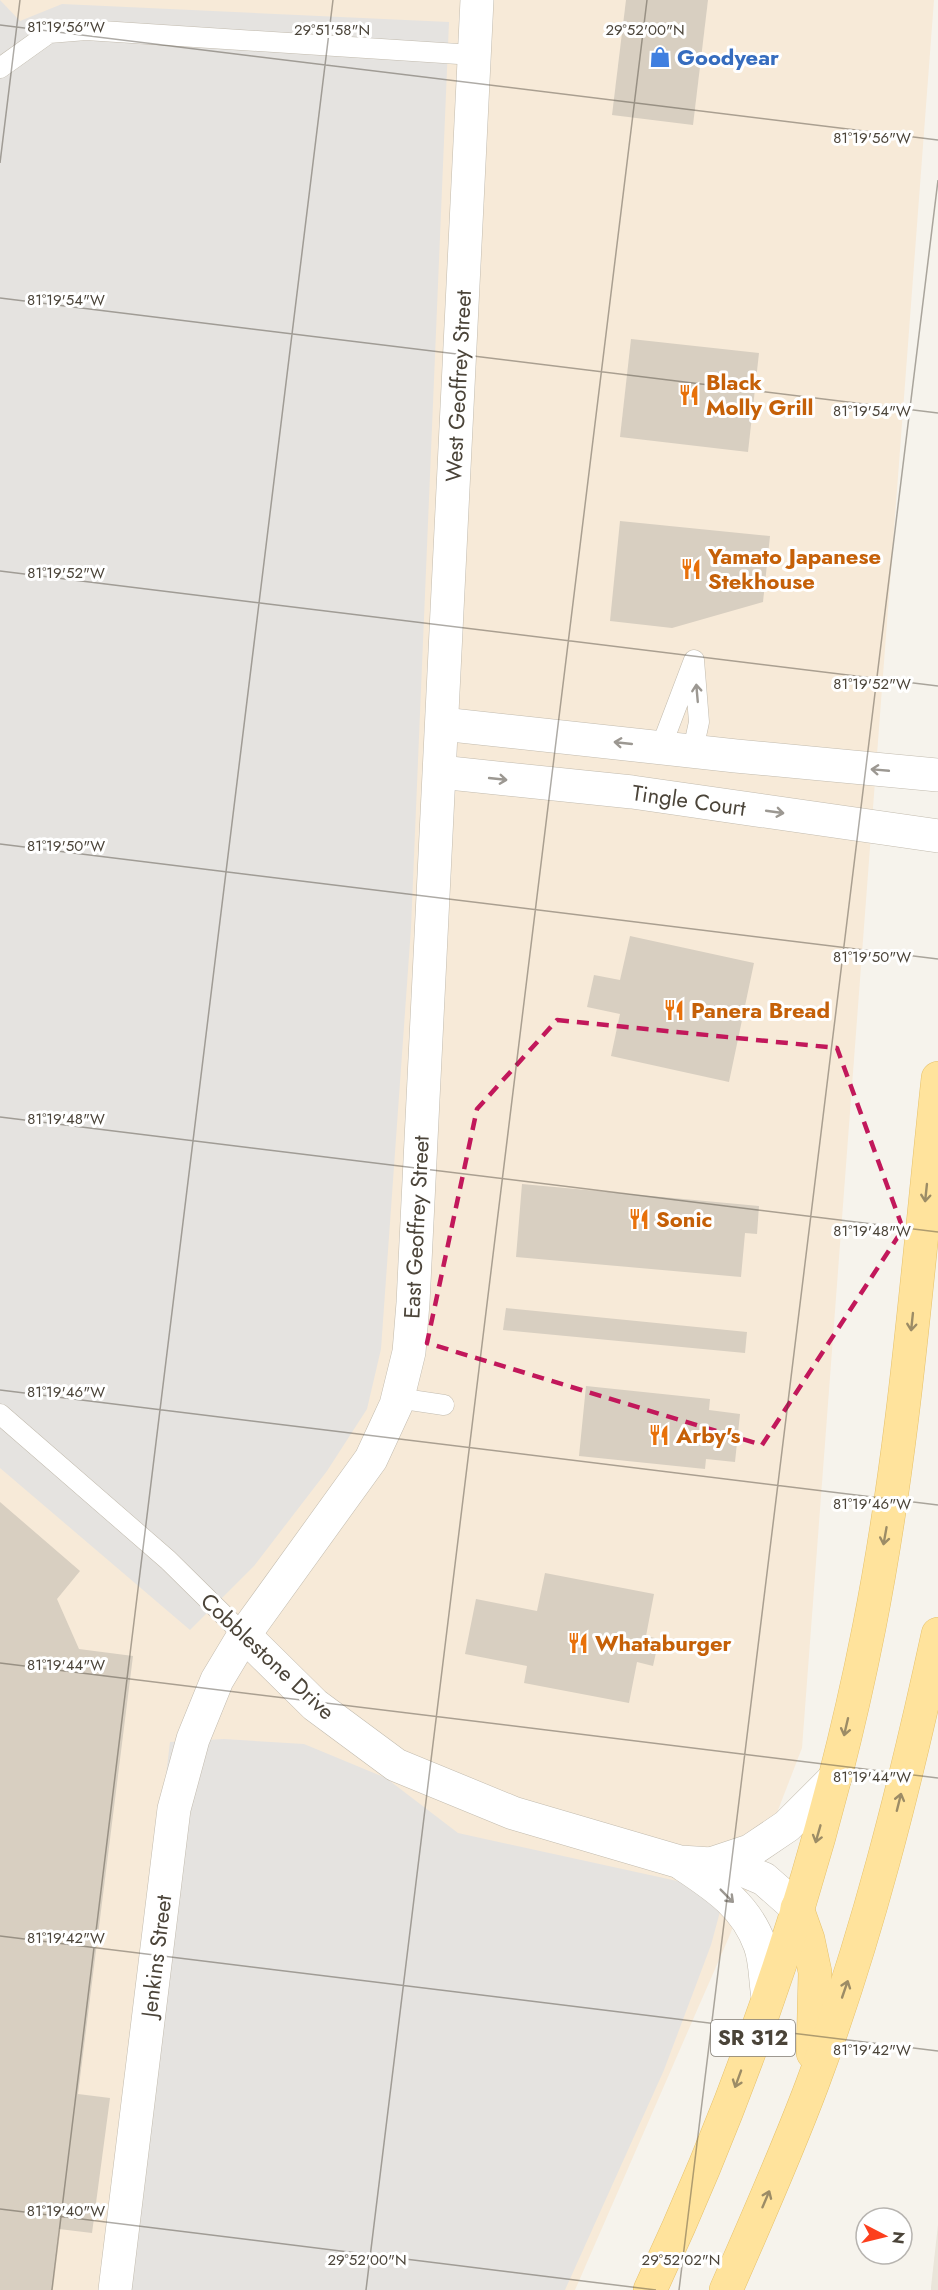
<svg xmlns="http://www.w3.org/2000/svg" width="938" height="2290" font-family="Jost,sans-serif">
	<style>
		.residential { fill: #eae5da }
		.commercial { fill: #f7ead8 }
		.parking { fill: #e5e3e0 }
		.building { fill: #d8cfc1 }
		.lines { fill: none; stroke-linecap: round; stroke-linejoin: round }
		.lane-casing { stroke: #c2bbae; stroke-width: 21 }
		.street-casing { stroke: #c2bbae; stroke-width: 34 }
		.primary-casing { stroke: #e6c16a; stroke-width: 34 }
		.lane { stroke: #fff; stroke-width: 20 }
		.street { stroke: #fff; stroke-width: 33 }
		.primary { stroke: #ffe39c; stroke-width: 33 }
		.oneway { stroke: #9c9892 }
		.oneway2 { stroke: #9c8c66 }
		.marked { fill: none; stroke: #c2185b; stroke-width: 4.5; stroke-dasharray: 12 8; stroke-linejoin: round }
		.ticks { fill: none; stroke: #4b4439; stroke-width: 1.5; stroke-opacity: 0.45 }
		.labels { text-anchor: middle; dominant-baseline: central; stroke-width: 6; stroke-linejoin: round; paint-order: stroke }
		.shield { fill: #fff; stroke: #817c74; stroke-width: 1.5 }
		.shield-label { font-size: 21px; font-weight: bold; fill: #4b4439 }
		.shop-label { font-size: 22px; font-weight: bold; fill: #366cbe; stroke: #fff; text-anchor: start }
		.food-label { font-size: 22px; font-weight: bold; fill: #c56008; stroke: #fff; text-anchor: start }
		.street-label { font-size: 22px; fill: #4b4439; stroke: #fff }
		.ticks-label { font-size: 15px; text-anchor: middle; fill: #4b4439; stroke: #fff; stroke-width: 6; stroke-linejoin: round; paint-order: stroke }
	</style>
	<rect width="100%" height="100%" fill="#f6f3ec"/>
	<!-- residential -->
	<polygon class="residential" points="938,2225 938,2290 931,2290 931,2287"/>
	<!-- commercial -->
	<polygon class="commercial" points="0,0 934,0 802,1748 729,1937 575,2290 0,2290"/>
	<!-- parking -->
	<g class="parking">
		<polygon points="0,0 20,21 62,4 449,22 411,928 381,1349 367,1409 327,1471 254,1566 190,1630 0,1468"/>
		<polygon points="224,1739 304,1744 386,1778 458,1833 691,1884 721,1908 711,1945 664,2070 565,2290 104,2290 170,1742"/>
	</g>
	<!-- building -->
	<g class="building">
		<polygon points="626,0 708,0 693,125 612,115"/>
		<polygon points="631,339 759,353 748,452 620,437"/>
		<polygon points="620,521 770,536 763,602 672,628 610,621"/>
		<polygon points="630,936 754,963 729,1082 611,1056 620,1014 587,1007 594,975 620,980"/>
		<polygon points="522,1184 759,1206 757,1234 745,1233 741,1277 516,1257"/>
		<polygon points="506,1308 747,1332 745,1353 503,1330"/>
		<polygon points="586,1386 710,1399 709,1410 740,1414 735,1462 706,1459 705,1469 579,1456"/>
		<polygon points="0,1502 80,1571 57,1599 79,1649 133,1656 78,2094 110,2098 92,2233 59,2229 52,2290 0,2290"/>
		<polygon points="545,1573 654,1594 646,1636 659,1639 653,1666 637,1662 629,1703 524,1683 527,1666 465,1654 476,1599 537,1611"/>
	</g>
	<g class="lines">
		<defs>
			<g id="lane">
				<polyline points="0,68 49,33 86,30 474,55"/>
				<polyline points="661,747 694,660 699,722 693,750"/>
				<polyline points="397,1398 444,1405"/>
				<polyline points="0,1414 168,1560 244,1635"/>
			</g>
			<g id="street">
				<polyline points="442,724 736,756 938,775"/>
				<polyline points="440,772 632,792 938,836"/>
				<polyline points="244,1635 315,1705 396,1765 513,1813 680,1862 711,1864 743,1870 764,1879 797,1908"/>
				<polyline points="711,1864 750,1851 787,1826 835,1778"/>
				<path d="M684,1865C717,1887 746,1906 760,1945C766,1961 765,1981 768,1997"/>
				<polyline points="115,2290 174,1809 193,1739 217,1680 244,1635 371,1459 396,1405 409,1352 413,1303 477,0"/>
			</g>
			<g id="primary">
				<polyline points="797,1908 808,1939 815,1972 813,2053"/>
				<path d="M650,2290C748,2080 824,1855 869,1628C905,1446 918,1261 938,1078"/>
				<path d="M726,2290C756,2222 786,2154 812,2085C867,1938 905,1786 938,1634"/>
			</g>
		</defs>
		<!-- lane casing -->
		<use href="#lane" class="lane-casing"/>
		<!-- street casing -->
		<use href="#street" class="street-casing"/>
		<!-- primary casing -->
		<use href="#primary" class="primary-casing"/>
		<!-- lane -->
		<use href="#lane" class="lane"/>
		<!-- street -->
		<use href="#street" class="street"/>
		<!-- primary -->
		<use href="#primary" class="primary"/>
	</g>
	<!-- one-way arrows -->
	<defs><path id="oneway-shaft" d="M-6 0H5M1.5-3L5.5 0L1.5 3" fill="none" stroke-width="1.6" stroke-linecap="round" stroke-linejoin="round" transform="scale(1.5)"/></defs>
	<g class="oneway">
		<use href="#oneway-shaft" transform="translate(697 693) rotate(-95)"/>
		<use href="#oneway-shaft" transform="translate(623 743) rotate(-174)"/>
		<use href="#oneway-shaft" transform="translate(880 770) rotate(-175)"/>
		<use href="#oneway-shaft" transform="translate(498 779) rotate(6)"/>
		<use href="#oneway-shaft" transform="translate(775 812) rotate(8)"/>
		<use href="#oneway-shaft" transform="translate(727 1896) rotate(45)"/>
	</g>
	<g class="oneway2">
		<use href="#oneway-shaft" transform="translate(926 1193) rotate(96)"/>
		<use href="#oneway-shaft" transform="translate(912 1322) rotate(96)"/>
		<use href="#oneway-shaft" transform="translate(885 1536) rotate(100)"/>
		<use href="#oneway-shaft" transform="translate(846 1727) rotate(103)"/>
		<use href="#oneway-shaft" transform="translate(899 1802) rotate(-76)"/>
		<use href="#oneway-shaft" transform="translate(818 1834) rotate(106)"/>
		<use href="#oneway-shaft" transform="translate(845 1989) rotate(-71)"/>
		<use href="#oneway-shaft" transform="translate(738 2079) rotate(110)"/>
		<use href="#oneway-shaft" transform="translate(766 2199) rotate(-67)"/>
	</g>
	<!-- marked area -->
	<path class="marked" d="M557,1020L837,1048L903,1229L762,1445L427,1343L477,1109Z"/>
	<!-- ticks -->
	<path class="ticks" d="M0,25L938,140M0,163L20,0M0,298L938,413M0,571L938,686M0,844L938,959M0,1117L938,1232M0,1390L938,1505M0,1663L938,1778M0,1936L938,2051M0,2209L656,2290M52,2290L333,0M366,2290L647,0M679,2290L938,180"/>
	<!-- icons -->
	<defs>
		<symbol id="shop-bare" viewBox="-9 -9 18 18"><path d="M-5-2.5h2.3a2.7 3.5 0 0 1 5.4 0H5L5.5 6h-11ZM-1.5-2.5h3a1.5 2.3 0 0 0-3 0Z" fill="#3f7fe0" stroke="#fff" stroke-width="2.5" paint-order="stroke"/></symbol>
		<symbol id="restaurant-bare" viewBox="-9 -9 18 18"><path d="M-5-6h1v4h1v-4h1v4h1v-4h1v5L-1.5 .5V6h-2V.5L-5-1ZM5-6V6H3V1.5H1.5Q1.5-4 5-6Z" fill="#e8710a" stroke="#fff" stroke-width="2.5" paint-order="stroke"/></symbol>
	</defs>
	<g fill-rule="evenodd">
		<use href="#shop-bare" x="645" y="42" width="30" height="30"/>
		<use href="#restaurant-bare" x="674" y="380" width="30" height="30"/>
		<use href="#restaurant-bare" x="676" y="554" width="30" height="30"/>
		<use href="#restaurant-bare" x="659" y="995" width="30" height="30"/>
		<use href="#restaurant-bare" x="624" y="1204" width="30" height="30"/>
		<use href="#restaurant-bare" x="644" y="1420" width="30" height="30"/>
		<use href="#restaurant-bare" x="563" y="1628" width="30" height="30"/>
	</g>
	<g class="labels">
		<!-- shield labels -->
		<rect class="shield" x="711" y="2020" width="84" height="36" rx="4.5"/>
		<g class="shield-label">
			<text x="753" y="2038">SR 312</text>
		</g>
		<!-- shop labels -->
		<g class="shop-label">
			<text x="677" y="57">Goodyear</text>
		</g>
		<!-- food labels -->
		<g class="food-label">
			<text x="706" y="382">Black<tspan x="706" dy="25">Molly Grill</tspan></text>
			<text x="708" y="556">Yamato Japanese<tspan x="708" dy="25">Stekhouse</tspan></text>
			<text x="691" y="1010">Panera Bread</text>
			<text x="656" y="1219">Sonic</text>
			<text x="676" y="1435">Arby's</text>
			<text x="595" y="1643">Whataburger</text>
		</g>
		<!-- street labels -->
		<g class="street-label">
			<text transform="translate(458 386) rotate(-87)">West Geoffrey Street</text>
			<text transform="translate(689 800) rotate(8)">Tingle Court</text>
			<text transform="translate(416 1227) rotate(-87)">East Geoffrey Street</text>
			<text transform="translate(268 1656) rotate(43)">Cobblestone Drive</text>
			<text transform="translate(156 1956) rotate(-83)">Jenkins Street</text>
		</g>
	</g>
	<g class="ticks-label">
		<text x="66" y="32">81°19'56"W</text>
		<text x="332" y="35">29°51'58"N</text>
		<text x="645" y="35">29°52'00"N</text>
		<text x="872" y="143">81°19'56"W</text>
		<text x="66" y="305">81°19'54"W</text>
		<text x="872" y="416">81°19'54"W</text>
		<text x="66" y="578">81°19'52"W</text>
		<text x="872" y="689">81°19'52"W</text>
		<text x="66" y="851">81°19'50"W</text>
		<text x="872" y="962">81°19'50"W</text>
		<text x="66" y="1124">81°19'48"W</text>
		<text x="872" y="1236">81°19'48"W</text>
		<text x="66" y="1397">81°19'46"W</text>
		<text x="872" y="1509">81°19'46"W</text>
		<text x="66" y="1670">81°19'44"W</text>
		<text x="872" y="1782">81°19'44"W</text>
		<text x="66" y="1943">81°19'42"W</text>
		<text x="872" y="2055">81°19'42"W</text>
		<text x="66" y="2216">81°19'40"W</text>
		<text x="367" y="2265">29°52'00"N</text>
		<text x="681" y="2265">29°52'02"N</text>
	</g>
	<!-- north arrow -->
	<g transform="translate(884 2236) rotate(97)"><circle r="28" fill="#ffffff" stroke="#b7b4b0" stroke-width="1.5"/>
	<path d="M0-4.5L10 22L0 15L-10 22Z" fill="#fc3f1d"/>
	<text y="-9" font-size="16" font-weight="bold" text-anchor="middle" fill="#4b4439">N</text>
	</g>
</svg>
